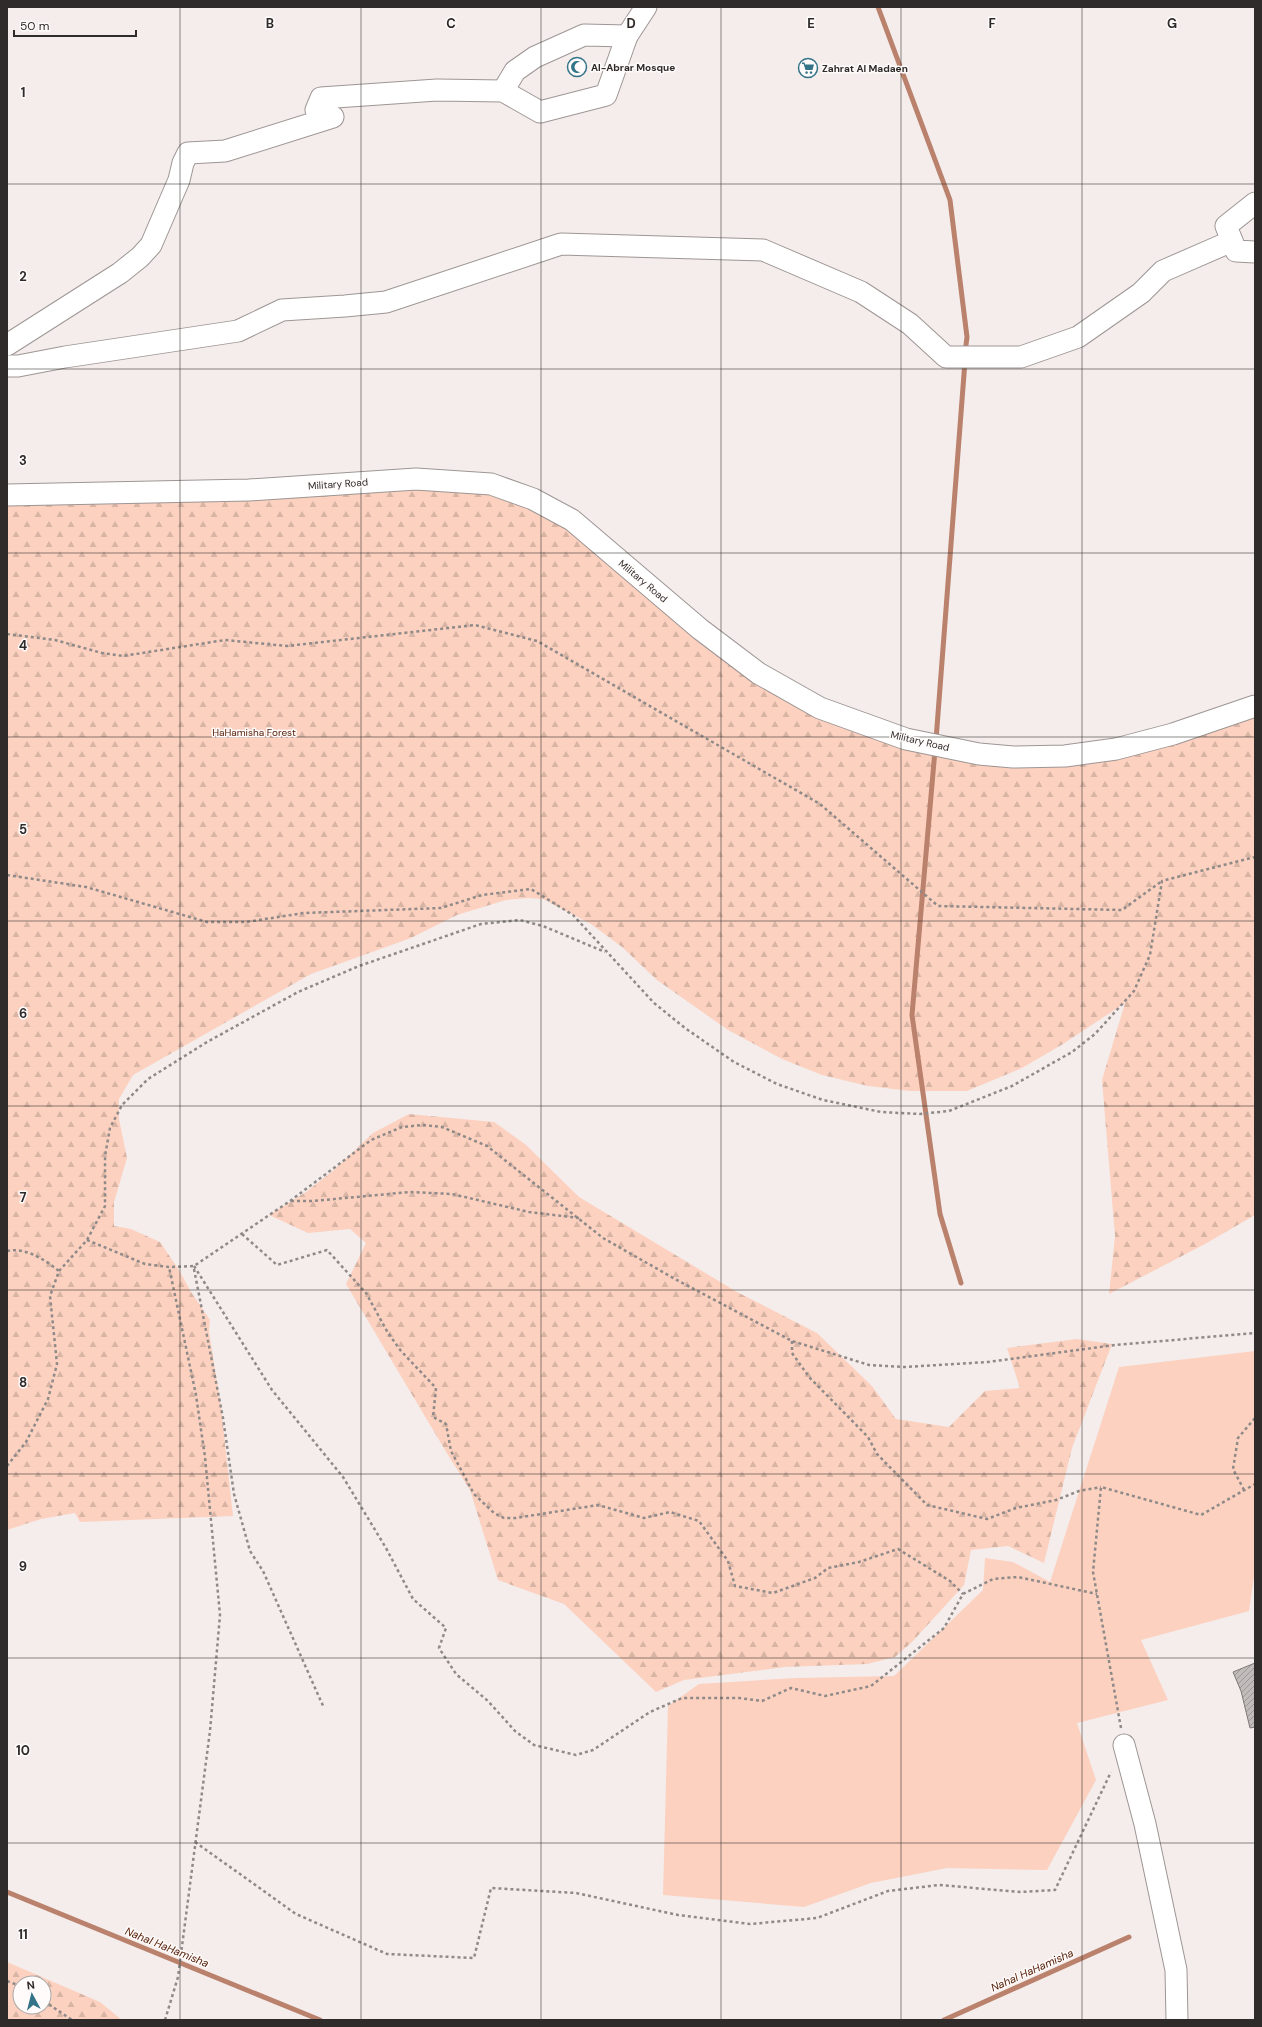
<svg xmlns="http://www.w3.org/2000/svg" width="1262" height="2027" font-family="'DM Sans',sans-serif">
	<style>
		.grass { fill: #fcd1c0 }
		.forest { fill: url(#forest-firs); fill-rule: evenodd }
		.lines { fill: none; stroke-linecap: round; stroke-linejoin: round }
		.stream { stroke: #ba816c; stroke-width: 5 }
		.building { fill: url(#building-hatch); stroke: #7e7876 }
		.minor-casing { stroke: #9d9694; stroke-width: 23 }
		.path { stroke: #8f8a88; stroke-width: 2.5; stroke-dasharray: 3 3; stroke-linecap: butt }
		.minor { stroke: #fff; stroke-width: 21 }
		.grid { fill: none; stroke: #2e2b2a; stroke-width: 1; stroke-opacity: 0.55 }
		.labels { text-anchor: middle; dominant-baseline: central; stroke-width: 3; stroke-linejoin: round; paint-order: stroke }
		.poi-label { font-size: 10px; font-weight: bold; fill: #2e2b2a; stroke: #fffbfa; text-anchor: start }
		.street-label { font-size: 10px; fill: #2e2b2a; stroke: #fffbfa }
		.park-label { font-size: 10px; fill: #56210a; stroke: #fffbfa }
		.water-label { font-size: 11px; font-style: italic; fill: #552009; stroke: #fffbfa }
		.grid-label { font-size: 13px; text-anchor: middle; font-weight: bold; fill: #2e2b2a; stroke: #fffbfa; stroke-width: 3; stroke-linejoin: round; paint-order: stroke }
	</style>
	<defs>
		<pattern id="forest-firs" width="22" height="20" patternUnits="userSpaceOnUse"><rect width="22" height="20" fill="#fcd1c0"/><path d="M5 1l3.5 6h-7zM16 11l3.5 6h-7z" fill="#d8b4a5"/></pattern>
		<pattern id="building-hatch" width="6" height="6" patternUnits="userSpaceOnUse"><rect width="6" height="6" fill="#c1bbb9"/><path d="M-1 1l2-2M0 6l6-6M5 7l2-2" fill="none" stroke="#9d9897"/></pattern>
	</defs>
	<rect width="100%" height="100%" fill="#f4edeb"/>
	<!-- grass -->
	<polygon class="grass" points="1255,1351 1255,1570 1249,1611 1141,1640 1168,1700 1077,1723 1096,1780 1047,1870 947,1868 871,1883 804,1907 663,1895 668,1706 699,1684 796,1678 894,1676 983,1590 985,1558 1013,1562 1050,1582 1119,1367"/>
	<!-- forest -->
	<g class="forest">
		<polygon points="452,474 519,489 836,724 972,760 1110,749 1255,709 1255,1215 1205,1244 1109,1294 1115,1236 1102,1080 1125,1003 1063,1044 1022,1068 967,1091 910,1091 868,1086 822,1075 782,1059 728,1030 657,980 622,947 591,924 543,899 528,898 506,900 457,915 411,938 311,974 133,1075 119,1099 119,1119 127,1158 114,1202 114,1226 131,1229 160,1242 179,1270 191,1292 210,1320 209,1331 221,1407 233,1516 80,1522 75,1513 41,1519 7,1530 7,498"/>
		<polygon points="409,1114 494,1122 525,1144 579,1197 737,1292 817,1333 872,1386 896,1419 949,1427 985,1391 1020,1388 1007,1348 1077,1339 1112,1344 1072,1448 1044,1563 1008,1546 971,1550 964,1585 912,1642 895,1657 867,1664 785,1667 684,1680 656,1692 564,1604 498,1580 470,1490 448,1455 346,1284 366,1243 350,1229 308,1233 269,1215 306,1192 334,1170 373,1133"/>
		<path d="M7,1962L100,2002L122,2020H7ZM20,1983H44V2007H20Z"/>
	</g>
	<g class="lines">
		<!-- stream -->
		<g class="stream">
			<polyline points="878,7 950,200 967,337 965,353"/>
			<polyline points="936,740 965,361"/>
			<polyline points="935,750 912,1015 940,1214 961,1283"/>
			<polyline points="7,1892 320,2020"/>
			<polyline points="944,2020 1129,1937"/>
		</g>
	</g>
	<!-- building -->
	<polygon class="building" points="1255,1663 1255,1727 1250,1728 1241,1691 1233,1672"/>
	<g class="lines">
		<defs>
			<g id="minor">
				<polyline points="503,91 515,71 535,57 584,35 627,36"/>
				<polyline points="1255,203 1226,226 1236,251 1255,252"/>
				<polyline points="7,345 120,273 140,257 151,245 179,180 183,163 188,153 225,151 333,117 316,110 321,98 437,90 503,91 540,112 606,95 627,36 646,7"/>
				<polyline points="7,366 18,366 65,357 238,331 282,310 345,306 386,302 561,244 763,250 861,292 910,324 946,357 1021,357 1078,337 1141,293 1163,271 1232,241"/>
				<polyline points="7,495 249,490 416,479 491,484 533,499 572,520 700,629 758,673 820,708 906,739 979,754 1013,757 1065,756 1116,749 1173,734 1255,706"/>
				<polyline points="1124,1745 1145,1824 1176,1970 1177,2020"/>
			</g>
		</defs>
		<!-- minor casing -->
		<use href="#minor" class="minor-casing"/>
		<!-- path -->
		<g class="path">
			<polyline points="7,634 55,640 102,653 123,656 225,640 287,646 475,625 537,641 820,804 938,906 1122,910 1162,881"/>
			<polyline points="7,875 86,887 207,922 246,922 304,913 441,908 482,895 531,889 573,915 654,1003 685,1028 734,1062 777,1084 823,1100 881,1112 920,1114 949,1111 1012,1086 1072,1052 1095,1034 1134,991 1150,955 1162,881 1255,857"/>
			<polyline points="291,1201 313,1201 410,1192 452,1194 529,1212 579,1218"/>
			<polyline points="242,1234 277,1265 327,1250 366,1293 388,1333 401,1351 436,1388 433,1417 446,1424 451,1451 474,1494 494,1513 504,1518 516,1518 598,1505 644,1518 670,1512 699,1521 728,1561 735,1586 773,1593 815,1578 828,1568 859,1562 898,1549 950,1581 963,1594"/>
			<polyline points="87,1240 145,1264 169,1267 194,1266 290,1201 371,1140 402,1127 423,1125 442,1127 487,1146 603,1238 675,1279 792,1341 869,1365 905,1367 988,1362 1115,1345 1255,1333"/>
			<path d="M7,1251C26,1247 45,1260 59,1271"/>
			<polyline points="194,1266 272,1390 343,1477 386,1548 413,1599 446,1628 439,1648 456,1674 488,1701 515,1731 534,1745 576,1755 593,1750 650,1712 682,1698 739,1698 762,1701 791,1688 825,1696 871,1686 944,1628 963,1594 993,1579 1018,1577 1097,1594"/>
			<polyline points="194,1269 223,1418 234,1494 250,1551 263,1571 324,1708"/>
			<polyline points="792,1341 792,1353 809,1377 868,1437 877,1454 927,1505 987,1519 1016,1508 1056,1500 1079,1491 1101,1487"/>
			<polyline points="7,1466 26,1442 48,1399 57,1364 50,1296 59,1271 87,1240 105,1206 105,1156 110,1128 122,1105 148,1079 207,1042 298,992 359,966 481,924 520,920 543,926 605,952"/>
			<polyline points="1244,1490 1233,1469 1238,1438 1255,1418"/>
			<polyline points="1121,1728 1093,1572 1101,1487 1201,1515 1255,1484"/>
			<polyline points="195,1842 296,1914 387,1954 474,1958 491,1888 576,1893 678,1915 750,1924 817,1918 888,1891 939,1885 1021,1892 1055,1890 1111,1772"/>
			<polyline points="7,1981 20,1986"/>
			<polyline points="44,2001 72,2020"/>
			<polyline points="165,2020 178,1977 210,1731 220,1615 205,1457 196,1395 169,1267"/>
		</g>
		<!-- minor -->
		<use href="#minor" class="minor"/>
	</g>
	<!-- grid -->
	<path class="grid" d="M180,7V2020M361,7V2020M541,7V2020M721,7V2020M901,7V2020M1082,7V2020M7,184H1255M7,369H1255M7,553H1255M7,737H1255M7,921H1255M7,1106H1255M7,1290H1255M7,1474H1255M7,1658H1255M7,1843H1255"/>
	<!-- icons -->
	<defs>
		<symbol id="mosque-ring" viewBox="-11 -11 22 22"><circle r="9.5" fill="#fffbfa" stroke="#347488" stroke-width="1.5"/><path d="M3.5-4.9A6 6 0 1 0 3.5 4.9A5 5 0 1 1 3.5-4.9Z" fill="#347488"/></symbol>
		<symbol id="supermarket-ring" viewBox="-11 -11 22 22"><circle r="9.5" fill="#fffbfa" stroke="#347488" stroke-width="1.5"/><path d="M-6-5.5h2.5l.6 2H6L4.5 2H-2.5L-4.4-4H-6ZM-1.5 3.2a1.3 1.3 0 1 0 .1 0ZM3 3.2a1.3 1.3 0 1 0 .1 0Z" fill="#347488"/></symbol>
	</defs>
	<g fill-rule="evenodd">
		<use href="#mosque-ring" x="566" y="56" width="22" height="22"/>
		<use href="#supermarket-ring" x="797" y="57" width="22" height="22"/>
	</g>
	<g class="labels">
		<!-- poi labels -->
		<g class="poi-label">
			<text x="591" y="67">Al-Abrar Mosque</text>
			<text x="822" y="68">Zahrat Al Madaen</text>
		</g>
		<!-- street labels -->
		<g class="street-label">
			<text transform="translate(338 484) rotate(-4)">Military Road</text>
			<text transform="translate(643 581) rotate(40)">Military Road</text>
			<text transform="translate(920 741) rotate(13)">Military Road</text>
		</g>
		<!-- park labels -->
		<g class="park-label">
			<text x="254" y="732">HaHamisha Forest</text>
		</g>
		<!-- water labels -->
		<g class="water-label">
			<text transform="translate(167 1947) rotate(22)">Nahal HaHamisha</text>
			<text transform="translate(1032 1970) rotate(-24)">Nahal HaHamisha</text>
		</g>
	</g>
	<g class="grid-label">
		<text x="270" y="28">B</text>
		<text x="451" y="28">C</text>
		<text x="631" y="28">D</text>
		<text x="811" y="28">E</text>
		<text x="992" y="28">F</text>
		<text x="1172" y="28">G</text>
		<text x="23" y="97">1</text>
		<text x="23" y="281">2</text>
		<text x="23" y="465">3</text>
		<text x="23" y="650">4</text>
		<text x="23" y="834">5</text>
		<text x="23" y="1018">6</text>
		<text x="23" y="1202">7</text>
		<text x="23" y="1387">8</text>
		<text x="23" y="1571">9</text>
		<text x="23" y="1755">10</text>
		<text x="23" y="1939">11</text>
	</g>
	<!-- border -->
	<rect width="1262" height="2027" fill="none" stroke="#2e2b2a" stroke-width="16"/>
	<!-- north arrow -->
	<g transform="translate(32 1995) rotate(353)"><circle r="19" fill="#fffbfa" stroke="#aba8a7"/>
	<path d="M0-3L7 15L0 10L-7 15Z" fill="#347488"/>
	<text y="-6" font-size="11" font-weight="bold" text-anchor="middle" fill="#2e2b2a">N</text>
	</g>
	<!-- scale -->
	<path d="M14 30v6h122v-6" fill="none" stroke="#2e2b2a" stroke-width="2"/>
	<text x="20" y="30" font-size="12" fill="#2e2b2a" stroke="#fffbfa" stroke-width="3" paint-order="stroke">50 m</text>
</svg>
